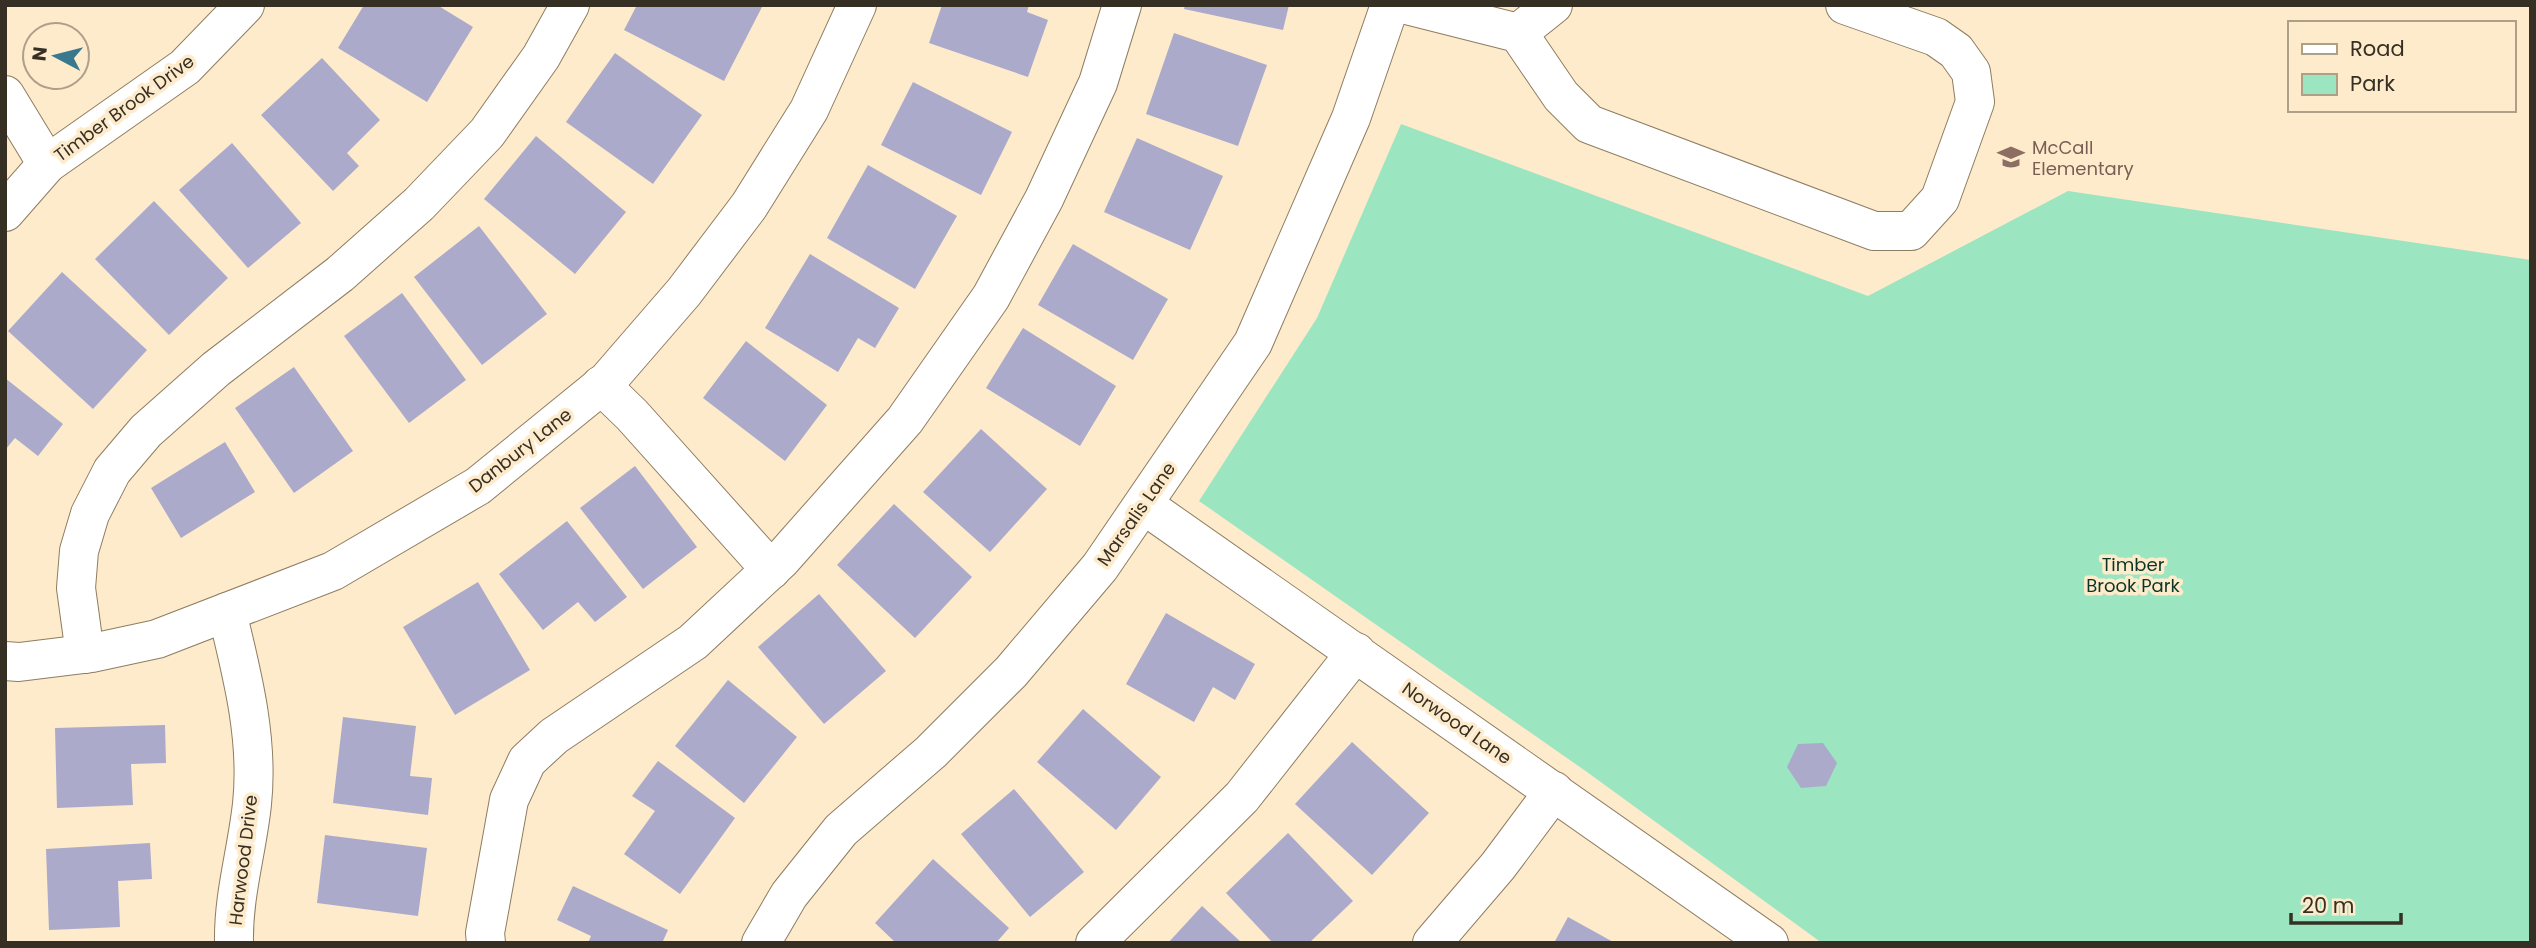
<svg xmlns="http://www.w3.org/2000/svg" width="2536" height="948" font-family="Poppins,sans-serif">
	<style>
		.green { fill: #9be5c0 }
		.building { fill: #abaaca }
		.lines { fill: none; stroke-linecap: round; stroke-linejoin: round }
		.minor-casing { stroke: #8e7d61; stroke-width: 40 }
		.minor { stroke: #fff; stroke-width: 38 }
		.labels { text-anchor: middle; dominant-baseline: central; stroke-width: 7; stroke-linejoin: round; paint-order: stroke }
		.street-label { font-size: 18px; fill: #362f23; stroke: #feebcc }
		.education-label { font-size: 18px; fill: #785e54; stroke: #feebcc; text-anchor: start }
		.park-label { font-size: 18px; fill: #0a3725; stroke: #feebcc }
	</style>
	<rect width="100%" height="100%" fill="#feebcc"/>
	<!-- green -->
	<polygon class="green" points="1401,124 1868,296 2068,191 2531,260 2531,943 1822,943 1587,772 1199,501 1317,318"/>
	<!-- building -->
	<g class="building">
		<polygon points="364,5 437,5 473,27 427,102 338,48"/>
		<polygon points="637,5 763,5 724,81 624,30"/>
		<polygon points="942,5 1029,5 1027,12 1048,20 1028,77 929,43"/>
		<polygon points="1185,5 1289,5 1283,30 1184,9"/>
		<polygon points="1174,33 1267,65 1238,146 1146,114"/>
		<polygon points="615,53 702,115 653,184 566,122"/>
		<polygon points="322,58 380,120 347,153 359,166 333,191 261,115"/>
		<polygon points="913,82 1012,132 981,195 881,145"/>
		<polygon points="536,136 626,212 575,274 484,199"/>
		<polygon points="1137,138 1223,176 1190,250 1104,212"/>
		<polygon points="232,143 301,223 248,268 179,190"/>
		<polygon points="868,165 957,216 915,289 827,238"/>
		<polygon points="154,201 228,278 169,335 95,259"/>
		<polygon points="479,226 547,314 482,365 414,277"/>
		<polygon points="1073,244 1168,299 1133,360 1038,305"/>
		<polygon points="810,254 899,308 875,348 858,338 838,372 765,328"/>
		<polygon points="62,272 147,350 93,409 8,331"/>
		<polygon points="402,293 466,380 409,423 344,336"/>
		<polygon points="1023,328 1116,386 1080,446 986,388"/>
		<polygon points="746,341 827,405 785,461 703,398"/>
		<polygon points="294,367 353,451 294,493 235,408"/>
		<polygon points="5,378 63,424 38,456 15,438 5,450"/>
		<polygon points="981,429 1047,489 990,552 923,492"/>
		<polygon points="225,442 255,492 181,538 151,488"/>
		<polygon points="635,466 697,547 643,589 580,508"/>
		<polygon points="894,504 972,577 915,638 837,565"/>
		<polygon points="567,521 627,597 595,622 578,602 543,630 499,574"/>
		<polygon points="478,582 530,670 455,715 403,627"/>
		<polygon points="819,594 886,671 824,724 758,647"/>
		<polygon points="1166,613 1255,664 1235,700 1213,687 1194,722 1126,684"/>
		<polygon points="728,680 797,737 744,803 675,746"/>
		<polygon points="1083,709 1161,777 1116,830 1037,762"/>
		<polygon points="343,717 416,726 410,776 432,778 428,815 333,803"/>
		<polygon points="165,725 166,763 131,764 133,805 57,808 55,728"/>
		<polygon points="1352,742 1429,813 1372,875 1295,804"/>
		<polygon points="1823,743 1837,763 1826,786 1801,788 1787,767 1798,744"/>
		<polygon points="658,761 735,818 680,894 624,854 655,811 632,796"/>
		<polygon points="1014,789 1084,872 1030,917 961,834"/>
		<polygon points="1288,833 1353,901 1309,943 1273,943 1226,893"/>
		<polygon points="325,835 427,848 418,916 317,903"/>
		<polygon points="150,843 152,879 118,881 120,927 49,930 46,849"/>
		<polygon points="933,859 1009,928 996,943 896,943 875,923"/>
		<polygon points="573,886 668,930 662,943 588,943 591,936 557,920"/>
		<polygon points="1202,906 1242,943 1168,943"/>
		<polygon points="1568,917 1615,943 1554,943"/>
	</g>
	<g class="lines">
		<defs>
			<g id="minor">
				<polyline points="1407,5 1518,33 1561,96 1589,124 1874,231 1911,231 1940,199 1975,102 1971,72 1956,51 1936,37 1845,5"/>
				<polyline points="1518,33 1553,5"/>
				<polyline points="5,95 47,164"/>
				<polyline points="5,212 47,164 185,67 245,5"/>
				<polyline points="601,385 632,415 771,570"/>
				<polyline points="1144,505 1769,943"/>
				<path d="M227,612C242,674 259,739 252,804C247,851 233,895 234,943"/>
				<polyline points="85,654 76,588 79,551 90,514 112,471 146,431 216,369 340,274 419,204 487,133 541,57 570,5"/>
				<polyline points="5,661 19,662 92,653 157,639 333,571 478,486 607,381 684,292 749,206 809,110 857,5"/>
				<polyline points="486,943 485,933 509,800 527,761 554,736 693,642 782,559 905,420 991,297 1044,199 1098,83 1122,5"/>
				<polyline points="761,943 789,895 841,830 931,752 1011,672 1100,567 1253,343 1351,118 1390,5"/>
				<polyline points="1095,943 1242,797 1356,652"/>
				<polyline points="1432,943 1498,866 1554,791"/>
			</g>
		</defs>
		<!-- minor casing -->
		<use href="#minor" class="minor-casing"/>
		<!-- minor -->
		<use href="#minor" class="minor"/>
	</g>
	<!-- icons -->
	<defs>
		<symbol id="school-bare" viewBox="-9 -9 18 18"><path d="M0-5L7-2L0 1L-7-2ZM-4 1L0 2.5L4 1V4Q0 6-4 4Z" fill="#8d6e63" stroke="#feebcc" stroke-width="2.5" paint-order="stroke"/></symbol>
	</defs>
	<g fill-rule="evenodd">
		<use href="#school-bare" x="1992" y="138" width="38" height="38"/>
	</g>
	<g class="labels">
		<!-- street labels -->
		<g class="street-label">
			<text transform="translate(124 108) rotate(-36)">Timber Brook Drive</text>
			<text transform="translate(520 450) rotate(-38)">Danbury Lane</text>
			<text transform="translate(1136 514) rotate(-55)">Marsalis Lane</text>
			<text transform="translate(1457 723) rotate(35)">Norwood Lane</text>
			<text transform="translate(243 860) rotate(-83)">Harwood Drive</text>
		</g>
		<!-- education labels -->
		<g class="education-label">
			<text x="2032" y="147">McCall<tspan x="2032" dy="21">Elementary</tspan></text>
		</g>
		<!-- park labels -->
		<g class="park-label">
			<text x="2133" y="564">Timber<tspan x="2133" dy="21">Brook Park</tspan></text>
		</g>
	</g>
	<!-- border -->
	<rect width="2536" height="948" fill="none" stroke="#362f23" stroke-width="14"/>
	<!-- legend -->
	<rect x="2288" y="21" width="228" height="91" fill="#feebcc" stroke="#aea088" stroke-width="2"/>
	<rect x="2302" y="44" width="35" height="10" fill="#ffffff" stroke="#aea088" stroke-width="2"/>
	<text x="2350" y="56" font-size="21" fill="#362f23">Road</text>
	<rect x="2302" y="74" width="35" height="21" fill="#9be5c0" stroke="#aea088" stroke-width="2"/>
	<text x="2350" y="91" font-size="21" fill="#362f23">Park</text>
	<!-- north arrow -->
	<g transform="translate(56 56) rotate(277)"><circle r="33" fill="#feebcc" stroke="#aea088" stroke-width="2"/>
	<path d="M0-5L12 26L0 18L-12 26Z" fill="#39798d"/>
	<text y="-10" font-size="19" font-weight="bold" text-anchor="middle" fill="#362f23">N</text>
	</g>
	<!-- scale -->
	<path d="M2291 913v10h110v-10" fill="none" stroke="#362f23" stroke-width="3.5"/>
	<text x="2302" y="913" font-size="21" fill="#362f23" stroke="#feebcc" stroke-width="5" paint-order="stroke">20 m</text>
</svg>
